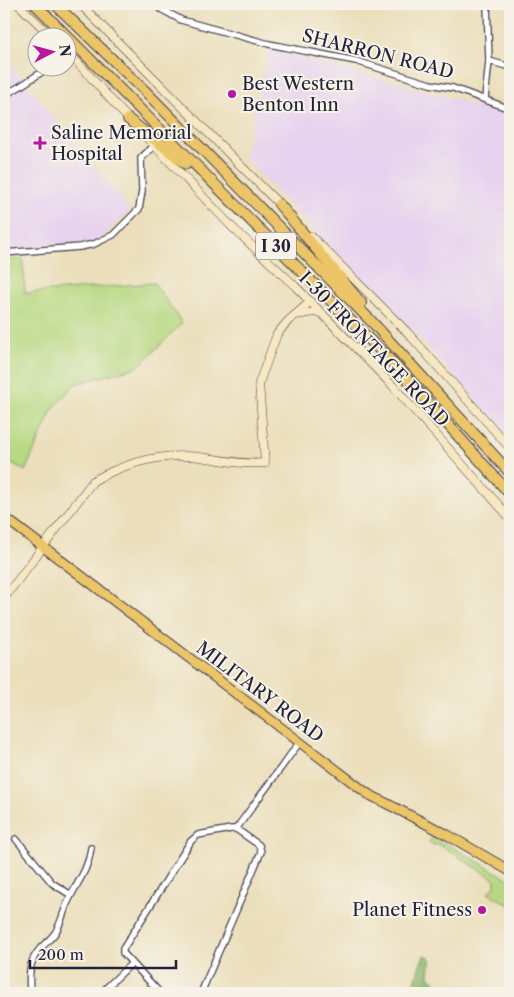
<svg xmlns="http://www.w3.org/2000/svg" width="514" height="997" font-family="'Libre Caslon Text',serif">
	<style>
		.built { fill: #e7d2ef }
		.green { fill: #b6d880; stroke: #6c7d5e }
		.forest { fill: #90b86e; stroke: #596d54 }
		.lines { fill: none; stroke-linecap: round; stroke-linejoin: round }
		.street-casing { stroke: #403e4e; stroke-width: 8 }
		.secondary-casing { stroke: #403e4e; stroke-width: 9 }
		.primary-casing { stroke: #403e4e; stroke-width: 11 }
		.highway-casing { stroke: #403e4e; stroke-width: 12 }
		.street { stroke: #fff; stroke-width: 5.5 }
		.secondary { stroke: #f7e8c3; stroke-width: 8 }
		.primary { stroke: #ecc569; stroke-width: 9 }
		.highway { stroke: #ecc569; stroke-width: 10 }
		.poi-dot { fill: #b5179e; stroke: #f7f3e8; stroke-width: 2 }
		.labels { text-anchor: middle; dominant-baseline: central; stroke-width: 4; stroke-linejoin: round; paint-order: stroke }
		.shield { fill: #f7f3e8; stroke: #62616f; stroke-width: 1 }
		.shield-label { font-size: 16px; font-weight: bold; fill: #22223b }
		.street-label { font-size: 18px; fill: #22223b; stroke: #f7f3e8 }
		.poi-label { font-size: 18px; fill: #22223b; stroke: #f7f3e8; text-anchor: start }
	</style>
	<rect width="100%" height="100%" fill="#f7f3e8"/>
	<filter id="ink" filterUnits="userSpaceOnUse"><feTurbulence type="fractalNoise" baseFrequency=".02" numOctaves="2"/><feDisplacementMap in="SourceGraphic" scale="10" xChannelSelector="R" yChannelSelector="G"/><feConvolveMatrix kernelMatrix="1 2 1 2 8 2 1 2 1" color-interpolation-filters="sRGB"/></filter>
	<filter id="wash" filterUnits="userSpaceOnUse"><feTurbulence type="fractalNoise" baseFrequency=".0096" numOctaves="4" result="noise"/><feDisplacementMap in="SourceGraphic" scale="20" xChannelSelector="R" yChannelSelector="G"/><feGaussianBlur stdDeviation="1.12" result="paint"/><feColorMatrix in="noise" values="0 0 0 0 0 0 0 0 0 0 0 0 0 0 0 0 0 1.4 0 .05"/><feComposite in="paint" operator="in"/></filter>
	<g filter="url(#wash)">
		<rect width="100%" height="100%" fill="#ebdeba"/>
		<!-- built -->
		<g class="built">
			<polygon points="269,49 438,94 510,116 510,439 428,347 247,161 245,153"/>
			<polygon points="4,58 20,76 130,210 96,242 4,249"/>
		</g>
		<!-- green -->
		<g class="green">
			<polygon points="23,259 25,293 154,283 182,323 138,367 75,384 52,410 25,471 4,458 4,260"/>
			<polygon points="432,838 436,838 510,880 510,905 488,893 495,887 495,880 493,878 438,844 434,845 429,842"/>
		</g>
		<!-- forest -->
		<path class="forest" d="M424,955L430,957C432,963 429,969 429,976L446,993H412L419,967Z"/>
	</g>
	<g filter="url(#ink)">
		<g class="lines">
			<defs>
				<g id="street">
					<polyline points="152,4 181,20 269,44 356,61 430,84 453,88 510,109"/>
					<polyline points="489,61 510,67"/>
					<polyline points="4,95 19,87 48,68"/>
					<polyline points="485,99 489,61 487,4"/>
					<polyline points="4,253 80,247 94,244 113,235 139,209 142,191 141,158 154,146"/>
					<polyline points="16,839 52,883 71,895"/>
					<path d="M30,993C29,977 28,963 39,950C44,944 51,939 55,933C61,924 63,913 67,904C76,883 88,872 91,848"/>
					<polyline points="101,993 132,963"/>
					<polyline points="160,993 123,953 123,949 191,841 198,835 231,829 236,829"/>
					<polyline points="201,993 261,852 259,845 236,829 299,743"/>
				</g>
				<g id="secondary">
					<polyline points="18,4 53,38"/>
					<polyline points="80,4 282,207"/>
					<polyline points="68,52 132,123"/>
					<polyline points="147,138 232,227 295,286 392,385 510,518"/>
					<polyline points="311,236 408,333 510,448"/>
					<polyline points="296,315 314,312 322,313"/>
					<path d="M4,597L8,593L93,481C127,462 161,453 200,457C222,460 243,465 265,463L259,383L277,334L288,321L310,302"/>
				</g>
				<polyline id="primary" points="4,517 368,794 446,834 510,871"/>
				<g id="highway">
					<polyline points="35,4 391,361 510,494"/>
					<polyline points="55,4 145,91 373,323 510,473"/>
					<polyline points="128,119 186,164"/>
					<polyline points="279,204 361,303"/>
				</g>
			</defs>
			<!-- street casing -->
			<use href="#street" class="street-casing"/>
			<!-- secondary casing -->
			<use href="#secondary" class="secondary-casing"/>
			<!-- primary casing -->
			<use href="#primary" class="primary-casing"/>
			<!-- highway casing -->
			<use href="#highway" class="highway-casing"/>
			<!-- street -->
			<use href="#street" class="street"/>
			<!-- secondary -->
			<use href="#secondary" class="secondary"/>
			<!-- primary -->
			<use href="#primary" class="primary"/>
			<!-- highway -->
			<use href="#highway" class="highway"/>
		</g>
	</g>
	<!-- markers -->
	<g class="poi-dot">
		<circle cx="232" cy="94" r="5"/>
		<path d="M37.5 135.5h5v5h5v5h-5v5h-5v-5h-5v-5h5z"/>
		<circle cx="482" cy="910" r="5"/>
	</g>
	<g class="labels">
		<!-- shield labels -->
		<rect class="shield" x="256" y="232.5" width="40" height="27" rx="4"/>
		<g class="shield-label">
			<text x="276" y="246">I 30</text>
		</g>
		<!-- street labels -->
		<g class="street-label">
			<text transform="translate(378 54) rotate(14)">SHARRON ROAD</text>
			<text transform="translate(374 349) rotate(46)">I-30 FRONTAGE ROAD</text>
			<text transform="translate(260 692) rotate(37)">MILITARY ROAD</text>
		</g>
		<!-- poi labels -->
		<g class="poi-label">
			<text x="242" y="84">Best Western<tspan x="242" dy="21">Benton Inn</tspan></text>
			<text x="51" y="133">Saline Memorial<tspan x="51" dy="21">Hospital</tspan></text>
			<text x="472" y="910" text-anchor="end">Planet Fitness</text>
		</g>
	</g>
	<!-- margin -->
	<rect width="514" height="997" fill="none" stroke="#f7f3e8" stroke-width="20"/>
	<!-- north arrow -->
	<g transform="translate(52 52) rotate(84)"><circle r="24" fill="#f7f3e8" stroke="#a29fa3"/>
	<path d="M0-4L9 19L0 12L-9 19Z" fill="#b5179e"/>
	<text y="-8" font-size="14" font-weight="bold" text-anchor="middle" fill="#22223b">N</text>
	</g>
	<!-- scale -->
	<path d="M30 960v8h146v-8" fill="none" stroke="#22223b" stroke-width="2.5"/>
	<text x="38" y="960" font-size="15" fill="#22223b" stroke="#f7f3e8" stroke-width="4" paint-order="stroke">200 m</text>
</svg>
